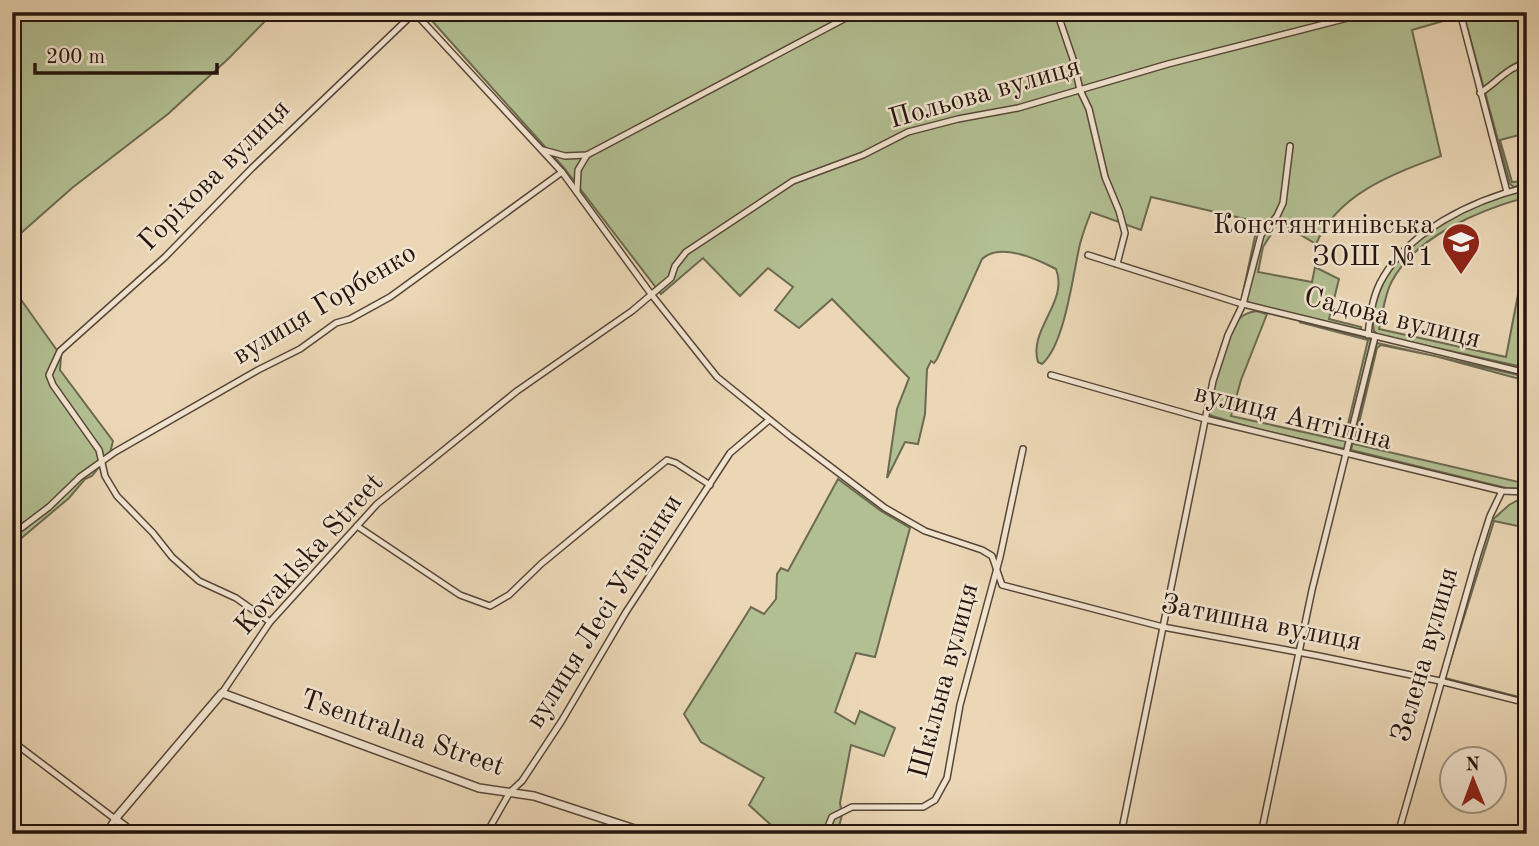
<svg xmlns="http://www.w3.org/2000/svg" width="1539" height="846" font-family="'Old Standard TT',serif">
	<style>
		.green { fill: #b2bf92; stroke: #6c6a50; stroke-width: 2 }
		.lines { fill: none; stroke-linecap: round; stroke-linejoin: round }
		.minor-casing { stroke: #574638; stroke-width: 8 }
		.tertiary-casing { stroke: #574638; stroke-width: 10 }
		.minor { stroke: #f2e5d0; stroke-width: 5 }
		.tertiary { stroke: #f2e5d0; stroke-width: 7 }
		.labels { text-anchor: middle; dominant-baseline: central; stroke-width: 5; stroke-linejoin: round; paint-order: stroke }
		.street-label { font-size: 28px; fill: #26150e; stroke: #f2e5d0 }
		.poi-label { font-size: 28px; fill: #26150e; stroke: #f2e5d0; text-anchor: end }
	</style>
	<rect width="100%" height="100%" fill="#ebd7b6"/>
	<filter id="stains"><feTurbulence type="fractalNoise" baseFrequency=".00286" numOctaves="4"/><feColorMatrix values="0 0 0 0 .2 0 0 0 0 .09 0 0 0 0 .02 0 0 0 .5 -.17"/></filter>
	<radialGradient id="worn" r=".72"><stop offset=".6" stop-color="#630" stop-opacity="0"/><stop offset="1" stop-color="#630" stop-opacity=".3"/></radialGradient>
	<!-- green -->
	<g class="green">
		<polygon points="12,12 274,12 228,59 168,114 72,188 12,241"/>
		<path d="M424,12H1455L1457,17L1412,30L1441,156C1393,174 1338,193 1316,244L1279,222L1263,247L1258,272L1312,282L1315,267L1339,279L1329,319L1361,327V329L1357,331L1253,305L1242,297L1258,222L1151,197L1141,230L1091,212C1087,222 1083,233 1080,244C1073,273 1065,345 1042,364L1038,362C1028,329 1069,302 1056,269C1037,259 1000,242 982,259L937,359L934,363L931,361L927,369L925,414L918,444L905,442L887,478L897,409L909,378L832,299L799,328L775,310L793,287L768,268L740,296L703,258L661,294L564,168Z"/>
		<polygon points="1463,12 1527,12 1527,133 1500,140 1512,182 1527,181 1527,184 1514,187 1510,184"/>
		<path d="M1527,190V197C1480,210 1416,236 1392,281C1384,295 1383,314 1379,329L1506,357L1521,279L1527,280V368L1378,335L1374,331C1371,317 1374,306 1379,293C1399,238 1473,202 1527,190Z"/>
		<polygon points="12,287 61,356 60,370 113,441 110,453 92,476 85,479 69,498 12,546"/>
		<path d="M1256,311L1267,314L1241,380L1231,416L1344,441L1368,340L1299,322L1362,336L1371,340L1345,449L1252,428L1209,415C1209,398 1228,329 1240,318C1244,314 1251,312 1256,311Z"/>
		<polygon points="1377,343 1527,377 1527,381 1435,356 1381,345 1377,348 1354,444 1527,484 1527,489 1506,488 1351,450"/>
		<polygon points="838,479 881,511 910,528 875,657 856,653 835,712 855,724 860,711 895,728 884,756 851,745 840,803 842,815 837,834 781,834 749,805 764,778 701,742 684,714 751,607 764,614 776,599 777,574 781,568 788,571"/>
		<polygon points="1527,495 1527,528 1494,521 1445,678 1527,699 1527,701 1443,680 1490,522 1509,505"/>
	</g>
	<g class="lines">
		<defs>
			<g id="minor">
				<polyline points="414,12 562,172 651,294 717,377 790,436 885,508 925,531 982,550 992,556 1002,585 1163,627 1319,656 1440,681 1527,703"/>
				<polyline points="1057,12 1073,59 1080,90 1089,109 1105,177 1119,211 1125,233 1117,264"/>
				<polyline points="1460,12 1507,192"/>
				<path d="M1480,93C1496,83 1509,66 1527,63"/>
				<polyline points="543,150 565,156 587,155 857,12"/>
				<polyline points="577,191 578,170 587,155"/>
				<polyline points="1088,255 1239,303 1527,373"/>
				<path d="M1368,335C1370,317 1372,299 1380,283C1407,231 1473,200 1527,187"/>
				<polyline points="1051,375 1205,419 1502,491 1527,492"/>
				<polyline points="357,526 460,595 490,606 509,595 541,564 667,460 676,463 710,485"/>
				<polyline points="12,535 49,507 80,477 115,452 258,370 300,349 336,323 350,319 390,297 562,172"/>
				<polyline points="270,622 236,598 199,581 172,557 153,533 117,496 105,476 99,450 53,385 49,375 60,351 165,257 252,168 415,12"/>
				<polyline points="222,693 270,622 377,504 517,391 632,311 671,278 675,266 686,252 793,181 863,155 908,132 958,119 1018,108 1168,64 1371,12"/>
				<polyline points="12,741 115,819 105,834"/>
				<polyline points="486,834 510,792 522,781 561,722 626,612 730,453 769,420"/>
				<polyline points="825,834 832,817 852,807 923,807 935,800 947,778 960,705 1000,557 1023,449"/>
				<polyline points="1121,834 1213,381 1228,335 1243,304 1261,235 1277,216 1283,203 1290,146"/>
				<polyline points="1261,834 1312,590 1375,337"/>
				<polyline points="1398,834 1477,557 1490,516 1502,491"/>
			</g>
			<polyline id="tertiary" points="135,834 115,819 222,693 479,788 534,796 650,834"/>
		</defs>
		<!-- minor casing -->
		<use href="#minor" class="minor-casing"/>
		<!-- tertiary casing -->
		<use href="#tertiary" class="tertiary-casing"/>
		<!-- minor -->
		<use href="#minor" class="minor"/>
		<!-- tertiary -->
		<use href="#tertiary" class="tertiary"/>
	</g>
	<!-- icons -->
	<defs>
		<symbol id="school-pin" viewBox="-11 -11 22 30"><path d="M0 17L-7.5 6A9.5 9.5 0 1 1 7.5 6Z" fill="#8f2418" stroke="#f2e5d0"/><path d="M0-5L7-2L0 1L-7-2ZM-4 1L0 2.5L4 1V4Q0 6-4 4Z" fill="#fff"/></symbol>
	</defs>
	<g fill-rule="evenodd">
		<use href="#school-pin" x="1439" y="220" width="44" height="60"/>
	</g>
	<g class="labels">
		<!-- street labels -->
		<g class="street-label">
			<text transform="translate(985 94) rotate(-16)">Польова вулиця</text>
			<text transform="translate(215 176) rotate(-45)">Горіхова вулиця</text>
			<text transform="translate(325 305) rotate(-31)">вулиця Горбенко</text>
			<text transform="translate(1392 319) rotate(14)">Садова вулиця</text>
			<text transform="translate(1293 418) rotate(14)">вулиця Антіпіна</text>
			<text transform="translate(310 555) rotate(-48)">Kovaklska Street</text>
			<text transform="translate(605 612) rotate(-58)">вулиця Лесі Українки</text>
			<text transform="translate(1261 624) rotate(11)">Затишна вулиця</text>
			<text transform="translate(1426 655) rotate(-74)">Зелена вулиця</text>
			<text transform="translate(945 681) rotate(-75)">Шкільна вулиця</text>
			<text transform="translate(402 734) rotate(19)">Tsentralna Street</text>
		</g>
		<!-- poi labels -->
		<g class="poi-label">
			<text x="1434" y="226">Констянтинівська<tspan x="1434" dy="32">ЗОШ №1</tspan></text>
		</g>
	</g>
	<!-- margin -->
	<rect width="1539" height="846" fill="none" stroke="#ebd7b6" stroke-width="42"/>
	<rect x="14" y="14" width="1511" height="818" fill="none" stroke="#26150e" stroke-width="3.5"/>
	<rect x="21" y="21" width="1497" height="804" fill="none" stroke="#26150e" stroke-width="2"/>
	<!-- north arrow -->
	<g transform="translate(1473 780) rotate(359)"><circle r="33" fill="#f2e5d0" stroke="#a09282" stroke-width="2"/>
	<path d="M0-5L12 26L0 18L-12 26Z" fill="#8f2418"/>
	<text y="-10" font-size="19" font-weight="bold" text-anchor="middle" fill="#26150e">N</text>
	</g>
	<!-- scale -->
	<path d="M35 63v10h182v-10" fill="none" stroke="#26150e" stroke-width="3.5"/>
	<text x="46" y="63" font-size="21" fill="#26150e" stroke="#f2e5d0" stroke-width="5" paint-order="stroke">200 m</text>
	<rect width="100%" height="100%" filter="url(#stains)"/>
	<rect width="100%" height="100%" fill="url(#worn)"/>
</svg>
